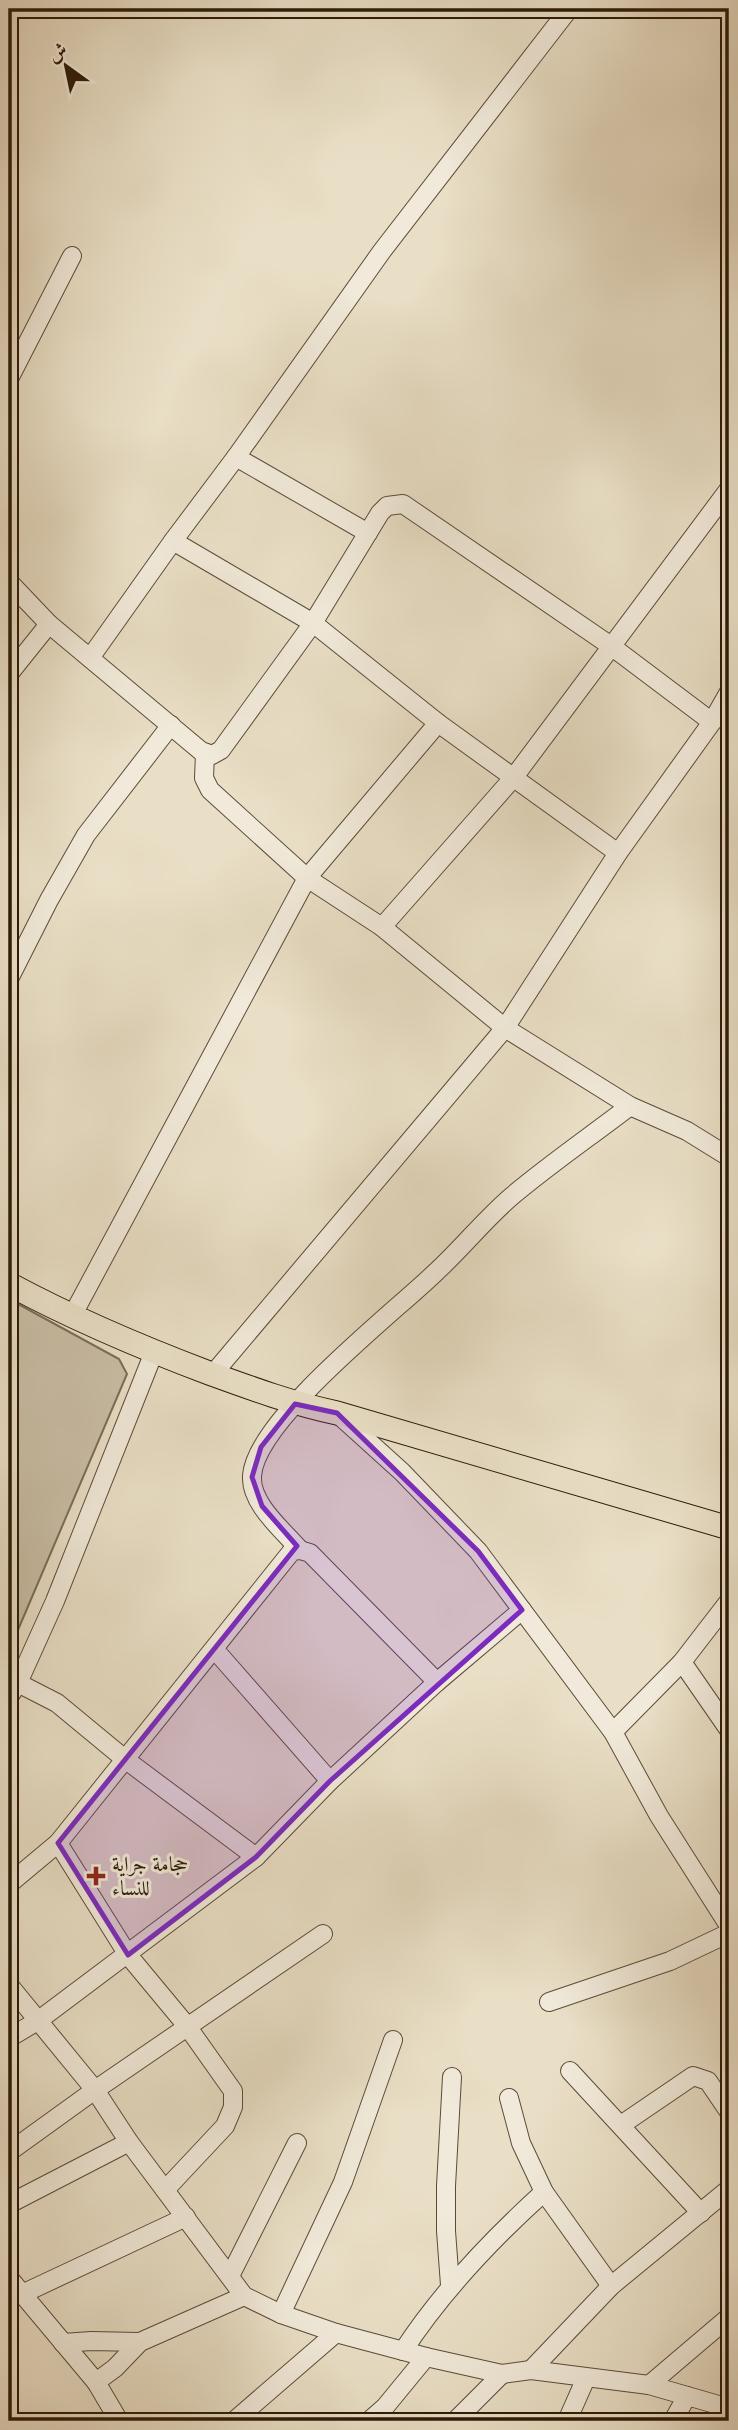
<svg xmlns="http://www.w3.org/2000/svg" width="738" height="2430" font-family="Cardo,Amiri,serif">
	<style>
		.green { fill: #c9bea6; stroke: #7b6c58; stroke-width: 2 }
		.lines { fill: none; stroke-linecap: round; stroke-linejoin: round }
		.minor-casing { stroke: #5c4b38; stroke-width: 20 }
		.major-casing { stroke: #2d1a09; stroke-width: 25 }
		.minor { stroke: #f1eada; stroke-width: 18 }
		.major { stroke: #e9dfc6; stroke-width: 23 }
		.marked { fill: #7b2cbf; fill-opacity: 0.2; stroke: #7b2cbf; stroke-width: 5; stroke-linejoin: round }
		.poi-dot { fill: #8f2418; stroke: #f1eada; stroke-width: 2.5 }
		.labels { text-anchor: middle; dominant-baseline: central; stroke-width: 6; stroke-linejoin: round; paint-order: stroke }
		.poi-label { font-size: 21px; fill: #2d1a09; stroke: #f1eada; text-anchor: start }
	</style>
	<rect width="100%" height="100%" fill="#e9dfc6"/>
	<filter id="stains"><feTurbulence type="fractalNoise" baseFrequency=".00286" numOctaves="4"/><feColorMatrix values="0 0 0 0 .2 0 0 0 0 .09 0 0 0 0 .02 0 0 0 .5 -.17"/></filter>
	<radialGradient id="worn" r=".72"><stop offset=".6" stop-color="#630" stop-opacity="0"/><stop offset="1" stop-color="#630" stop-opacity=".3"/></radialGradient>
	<!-- green -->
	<polygon class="green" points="9,1299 119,1359 127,1374 9,1651"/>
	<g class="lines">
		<defs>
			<g id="minor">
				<polyline points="9,379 72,256"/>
				<polyline points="236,457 368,533"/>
				<polyline points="173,541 313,623 438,723 618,853"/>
				<polyline points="9,582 49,624 201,751 212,755 221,750 313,623 380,513 387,506 403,504 611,646 712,722"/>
				<polyline points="90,658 173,541 236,457 382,251 569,9"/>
				<polyline points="9,674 49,624"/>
				<polyline points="205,754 204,778 210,790 307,878 382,927 505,1028 630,1106 687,1131 729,1157"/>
				<polyline points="382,927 514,777 729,489"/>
				<polyline points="9,979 49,900 86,835 171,725"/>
				<polyline points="78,1305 307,878 438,723"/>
				<polyline points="213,1374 505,1028 618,853 712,722 729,692"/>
				<polyline points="339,1415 402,1472 478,1551 613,1732 659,1816 729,1926"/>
				<path d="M300,1550C284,1531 250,1504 252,1476C255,1420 395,1312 437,1271C463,1247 485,1219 512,1196C550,1164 591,1136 630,1106"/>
				<polyline points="215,1650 330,1781"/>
				<polyline points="682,1662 729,1730"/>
				<polyline points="18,1683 57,1703 126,1760 256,1857"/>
				<polyline points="9,1697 18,1683 55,1601 154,1352"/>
				<polyline points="613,1732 682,1662 729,1601"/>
				<polyline points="58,1843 128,1955 187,2026 233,2091 233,2107 225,2126 165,2190"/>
				<polyline points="9,1884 58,1843 292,1551 300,1550 310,1553 437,1682"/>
				<polyline points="9,1985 95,2090 129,2142 244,2296 281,2314 336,2333 426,2357 502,2374 531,2370 649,2385 729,2408"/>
				<polyline points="549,2002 670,1961 729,1933"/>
				<polyline points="9,2038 39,2020 256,1857 330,1781 437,1682 522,1610"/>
				<polyline points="570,2071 701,2213"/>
				<polyline points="509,2098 521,2143 544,2192 611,2286"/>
				<polyline points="621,2125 693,2076 708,2081 729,2112"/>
				<polyline points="9,2152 95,2090 323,1934"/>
				<polyline points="9,2204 129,2142"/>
				<polyline points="230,2276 297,2143"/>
				<polyline points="9,2278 96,2382 119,2421"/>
				<polyline points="450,2285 446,2231 446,2186 452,2077"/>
				<polyline points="22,2294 186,2217"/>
				<polyline points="281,2314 343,2182 393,2040"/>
				<polyline points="63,2343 91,2341 140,2342"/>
				<path d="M403,2351C442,2291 491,2240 544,2192"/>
				<polyline points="531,2370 611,2286 729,2189"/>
				<polyline points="96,2382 115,2368 140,2342 244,2296"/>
				<polyline points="649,2385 729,2317"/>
				<polyline points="234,2421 336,2333"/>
				<polyline points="369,2421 385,2407 426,2357"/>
				<polyline points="455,2421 502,2374"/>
				<polyline points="567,2421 586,2378"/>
				<polyline points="673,2421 687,2396"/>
			</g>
			<path id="major" d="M9,1284C74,1319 140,1347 209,1373C253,1389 291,1403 337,1413L729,1528"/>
		</defs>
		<!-- minor casing -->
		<use href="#minor" class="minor-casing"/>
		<!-- major casing -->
		<use href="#major" class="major-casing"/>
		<!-- minor -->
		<use href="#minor" class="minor"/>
		<!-- major -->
		<use href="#major" class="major"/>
	</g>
	<!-- marked area -->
	<path class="marked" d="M295,1404L337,1413L478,1551L522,1610L330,1781L256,1857L128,1955L58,1843L297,1546L262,1506L252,1477L261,1447Z"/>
	<!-- markers -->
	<path class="poi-dot" d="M92.5 1865.5h7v7h7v7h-7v7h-7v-7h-7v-7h7z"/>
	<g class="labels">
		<!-- poi labels -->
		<g class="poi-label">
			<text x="112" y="1864">حجامة جراية<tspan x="112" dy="24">للنساء</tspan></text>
		</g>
	</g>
	<!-- margin -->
	<rect width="738" height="2430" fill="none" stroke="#e9dfc6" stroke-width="35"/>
	<rect x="10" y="10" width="717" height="2409" fill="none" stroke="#2d1a09" stroke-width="3.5"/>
	<rect x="18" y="18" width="703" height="2395" fill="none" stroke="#2d1a09" stroke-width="2"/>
	<!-- north arrow -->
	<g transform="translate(66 66) rotate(327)" stroke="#f1eada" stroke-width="5" paint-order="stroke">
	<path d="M0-5L12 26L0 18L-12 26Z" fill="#2d1a09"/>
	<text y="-10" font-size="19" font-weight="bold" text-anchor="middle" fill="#2d1a09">ش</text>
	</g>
	<rect width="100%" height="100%" filter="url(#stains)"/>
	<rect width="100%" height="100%" fill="url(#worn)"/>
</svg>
